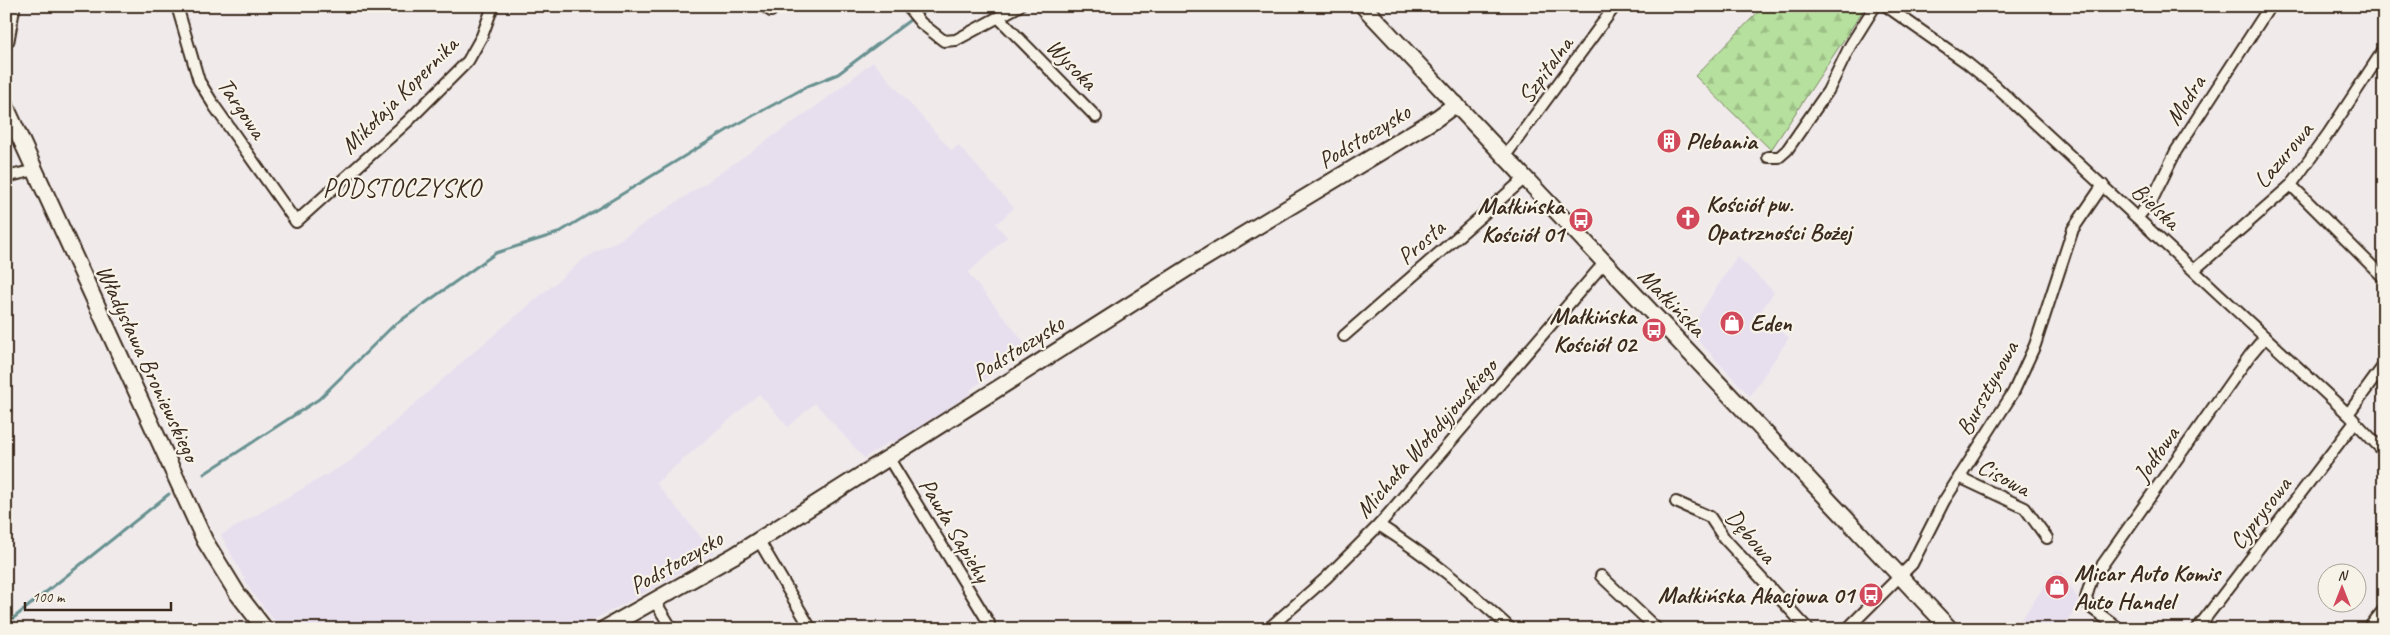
<svg xmlns="http://www.w3.org/2000/svg" width="2390" height="635" font-family="Caveat,sans-serif">
	<style>
		.built { fill: #e7dfee }
		.forest { fill: url(#forest-firs); stroke: #78855e }
		.lines { fill: none; stroke-linecap: round; stroke-linejoin: round }
		.stream { stroke: #679190; stroke-width: 3 }
		.street-casing { stroke: #3b2a1e; stroke-width: 14 }
		.secondary-casing { stroke: #3b2a1e; stroke-width: 19 }
		.street { stroke: #f7f3e8; stroke-width: 10 }
		.secondary { stroke: #f7f3e8; stroke-width: 15 }
		.labels { text-anchor: middle; dominant-baseline: central; stroke-width: 4.5; stroke-linejoin: round; paint-order: stroke }
		.street-label { font-size: 24px; fill: #3b2a1e; stroke: #f7f3e8 }
		.poi-label { font-size: 24px; font-weight: bold; fill: #3b2a1e; stroke: #f7f3e8; text-anchor: start }
		.neighbourhood-label { font-size: 25px; letter-spacing: 1px; fill: #3b2a1e; stroke: #f7f3e8 }
	</style>
	<defs>
		<pattern id="forest-firs" width="22" height="20" patternUnits="userSpaceOnUse" patternTransform="scale(1.25)"><rect width="22" height="20" fill="#b6e09d"/><path d="M5 1l3.5 6h-7zM16 11l3.5 6h-7z" fill="#9dc087"/></pattern>
	</defs>
	<rect width="100%" height="100%" fill="#f0eaeb"/>
	<filter id="ink" filterUnits="userSpaceOnUse"><feTurbulence type="fractalNoise" baseFrequency=".02" numOctaves="2"/><feDisplacementMap in="SourceGraphic" scale="10" xChannelSelector="R" yChannelSelector="G"/><feConvolveMatrix kernelMatrix="1 2 1 2 8 2 1 2 1" color-interpolation-filters="sRGB"/></filter>
	<g filter="url(#ink)">
		<!-- built -->
		<g class="built">
			<polygon points="873,62 952,151 958,145 1014,208 996,224 1007,237 968,273 1029,348 971,389 969,395 894,443 891,441 864,458 815,403 788,427 759,394 656,483 714,553 634,599 575,629 281,629 251,591 221,535 349,462 469,356 585,258 621,239 710,180 821,103"/>
			<polygon points="1737,256 1774,292 1759,314 1789,338 1750,396 1689,331"/>
			<polygon points="2056,569 2062,572 2080,603 2061,629 2015,629"/>
		</g>
		<!-- forest -->
		<polygon class="forest" points="1764,6 1866,6 1771,150 1695,76"/>
		<g class="lines">
			<!-- stream -->
			<g class="stream">
				<polyline points="922,13 932,6"/>
				<polyline points="204,474 319,399 393,326 496,253 558,233 734,126 808,86 838,74 910,20"/>
				<polyline points="6,624 169,494"/>
			</g>
			<defs>
				<g id="street">
					<polyline points="177,6 199,81 215,107 296,222 407,122 468,61 482,36 493,6"/>
					<polyline points="764,6 771,11"/>
					<polyline points="907,6 921,23 944,41 956,40 1019,6"/>
					<polyline points="1886,6 1967,63 1994,85 2348,414 2384,452"/>
					<polyline points="999,18 1096,117"/>
					<polyline points="1505,156 1615,6"/>
					<polyline points="1768,157 1779,157 1787,150 1828,91 1850,46 1875,6"/>
					<polyline points="6,177 35,170"/>
					<polyline points="2291,185 2384,278"/>
					<polyline points="2138,217 2152,200 2176,151 2270,6"/>
					<polyline points="2194,270 2291,185 2328,134 2384,49"/>
					<polyline points="1344,336 1525,178"/>
					<polyline points="2348,414 2384,365"/>
					<polyline points="888,457 989,623"/>
					<polyline points="1959,477 2025,508 2047,538"/>
					<polyline points="1676,502 1710,517 1724,538 1808,629"/>
					<path d="M1379,525C1429,557 1467,588 1511,629"/>
					<polyline points="758,539 811,629"/>
					<polyline points="1601,576 1657,629"/>
					<polyline points="654,600 672,629"/>
					<polyline points="1268,629 1326,578 1379,525 1604,263"/>
					<polyline points="1847,629 1912,564 1944,501 2013,393 2035,345 2073,229 2103,185"/>
					<polyline points="2120,629 2090,607 2086,598 2091,581 2250,355 2265,337"/>
					<polyline points="2197,629 2355,422"/>
					<polyline points="2368,629 2384,609"/>
				</g>
				<g id="secondary">
					<polyline points="1363,6 1950,629"/>
					<polyline points="6,40 12,6"/>
					<polyline points="6,107 205,541 237,593 265,629"/>
					<polyline points="604,629 735,555 1188,268 1437,118 1456,104"/>
				</g>
			</defs>
			<!-- street casing -->
			<use href="#street" class="street-casing"/>
			<!-- secondary casing -->
			<use href="#secondary" class="secondary-casing"/>
			<!-- street -->
			<use href="#street" class="street"/>
			<!-- secondary -->
			<use href="#secondary" class="secondary"/>
		</g>
	</g>
	<!-- icons -->
	<defs>
		<symbol id="building-disc" viewBox="-11 -11 22 22"><circle r="9.5" fill="#d1495b" stroke="#f7f3e8"/><path d="M-4-6H4V6H1V3H-1V6H-4ZM-2.5-4.3h1.7v1.8h-1.7ZM.8-4.3h1.7v1.8H.8ZM-2.5-1h1.7V.8h-1.7ZM.8-1h1.7V.8H.8Z" fill="#fff"/></symbol>
		<symbol id="church-disc" viewBox="-11 -11 22 22"><circle r="9.5" fill="#d1495b" stroke="#f7f3e8"/><path d="M-1.2-6h2.4v3.5h3.3v2.4h-3.3V6h-2.4V-.1h-3.3v-2.4h3.3Z" fill="#fff"/></symbol>
		<symbol id="bus-disc" viewBox="-11 -11 22 22"><circle r="9.5" fill="#d1495b" stroke="#f7f3e8"/><path d="M-5-6H5V4H4V6H2V4H-2V6H-4V4H-5ZM-3.5-4V0h7V-4ZM-3.5 1.2v1.5H-2V1.2ZM2 1.2v1.5H3.5V1.2Z" fill="#fff"/></symbol>
		<symbol id="shop-disc" viewBox="-11 -11 22 22"><circle r="9.5" fill="#d1495b" stroke="#f7f3e8"/><path d="M-5-2.5h2.3a2.7 3.5 0 0 1 5.4 0H5L5.5 6h-11ZM-1.5-2.5h3a1.5 2.3 0 0 0-3 0Z" fill="#fff"/></symbol>
	</defs>
	<g fill-rule="evenodd">
		<use href="#building-disc" x="1655" y="127" width="28" height="28"/>
		<use href="#church-disc" x="1674" y="204" width="28" height="28"/>
		<use href="#bus-disc" x="1567" y="206" width="28" height="28"/>
		<use href="#shop-disc" x="1718" y="309" width="28" height="28"/>
		<use href="#bus-disc" x="1640" y="316" width="28" height="28"/>
		<use href="#shop-disc" x="2043" y="573" width="28" height="28"/>
		<use href="#bus-disc" x="1857" y="581" width="28" height="28"/>
	</g>
	<g class="labels">
		<!-- street labels -->
		<g class="street-label">
			<text transform="translate(1072 64) rotate(46)">Wysoka</text>
			<text transform="translate(1545 70) rotate(-54)">Szpitalna</text>
			<text transform="translate(399 95) rotate(-45)">Mikołaja Kopernika</text>
			<text transform="translate(2185 100) rotate(-57)">Modra</text>
			<text transform="translate(242 108) rotate(56)">Targowa</text>
			<text transform="translate(1364 136) rotate(-31)">Podstoczysko</text>
			<text transform="translate(2283 155) rotate(-50)">Lazurowa</text>
			<text transform="translate(2156 206) rotate(43)">Bielska</text>
			<text transform="translate(1421 242) rotate(-41)">Prosta</text>
			<text transform="translate(1672 302) rotate(46)">Małkińska</text>
			<text transform="translate(1018 348) rotate(-32)">Podstoczysko</text>
			<text transform="translate(148 363) rotate(65)">Władysława Broniewskiego</text>
			<text transform="translate(1987 388) rotate(-61)">Bursztynowa</text>
			<text transform="translate(1426 438) rotate(-49)">Michała Wołodyjowskiego</text>
			<text transform="translate(2156 454) rotate(-55)">Jodłowa</text>
			<text transform="translate(2004 477) rotate(28)">Cisowa</text>
			<text transform="translate(2260 513) rotate(-52)">Cyprysowa</text>
			<text transform="translate(955 530) rotate(59)">Pawła Sapiehy</text>
			<text transform="translate(1751 536) rotate(49)">Dębowa</text>
			<text transform="translate(676 562) rotate(-30)">Podstoczysko</text>
		</g>
		<!-- poi labels -->
		<g class="poi-label">
			<text x="1686" y="141">Plebania</text>
			<text x="1706" y="204">Kościół pw.<tspan x="1706" dy="28">Opatrzności Bożej</tspan></text>
			<text x="1564" y="206" text-anchor="end">Małkińska<tspan x="1564" dy="28">Kościół 01</tspan></text>
			<text x="1636" y="316" text-anchor="end">Małkińska<tspan x="1636" dy="28">Kościół 02</tspan></text>
			<text x="1750" y="323">Eden</text>
			<text x="2074" y="573">Micar Auto Komis<tspan x="2074" dy="28">Auto Handel</tspan></text>
			<text x="1854" y="595" text-anchor="end">Małkińska Akacjowa 01</text>
		</g>
		<!-- neighbourhood labels -->
		<g class="neighbourhood-label">
			<text x="402" y="188">PODSTOCZYSKO</text>
		</g>
	</g>
	<!-- margin -->
	<rect width="2390" height="635" fill="none" stroke="#f7f3e8" stroke-width="25"/>
	<rect x="12" y="12" width="2365" height="610" fill="none" stroke="#3b2a1e" stroke-width="2" filter="url(#ink)"/>
	<!-- north arrow -->
	<g transform="translate(2342 588)"><circle r="24" fill="#f7f3e8" stroke="#aca397"/>
	<path d="M0-4L9 19L0 12L-9 19Z" fill="#d1495b"/>
	<text y="-8" font-size="14" font-weight="bold" text-anchor="middle" fill="#3b2a1e">N</text>
	</g>
	<!-- scale -->
	<path d="M25 602v8h146v-8" fill="none" stroke="#3b2a1e" stroke-width="2.5"/>
	<text x="32" y="602" font-size="15" fill="#3b2a1e" stroke="#f7f3e8" stroke-width="4" paint-order="stroke">100 m</text>
</svg>
